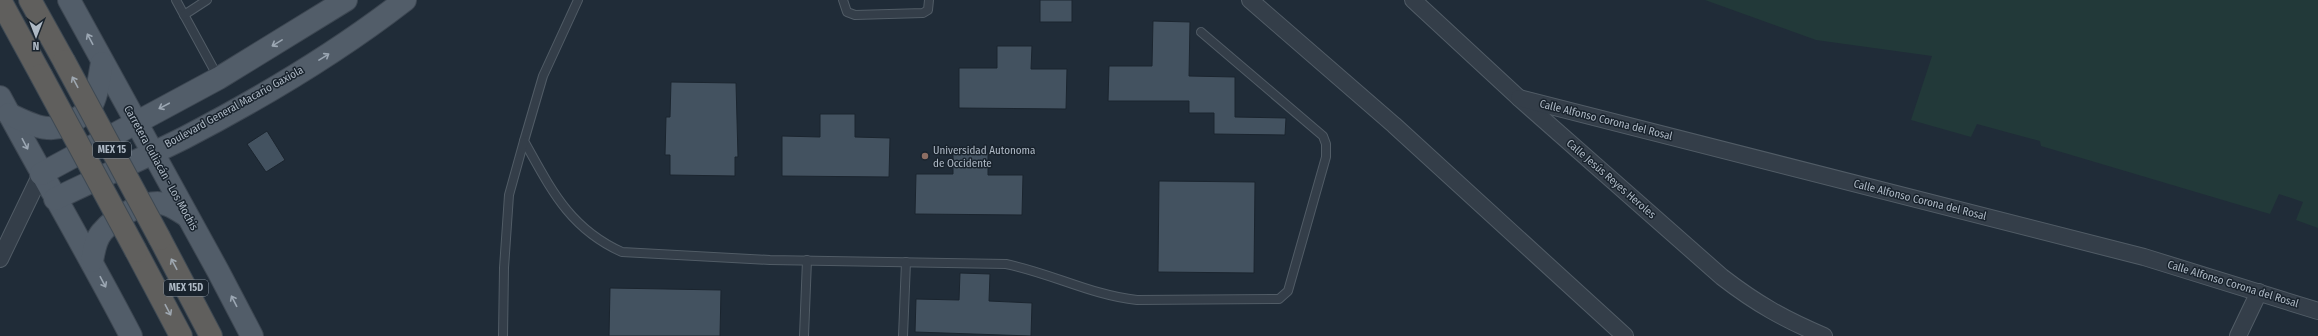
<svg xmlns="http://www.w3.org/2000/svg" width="2318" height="336" font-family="'Fira Sans Condensed',sans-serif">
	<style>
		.green { fill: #223939 }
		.building { fill: #435260; stroke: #1b252f }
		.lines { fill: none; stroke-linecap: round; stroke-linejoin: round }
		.service-casing { stroke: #515c66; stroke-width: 10 }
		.minor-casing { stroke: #515c66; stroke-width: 18 }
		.primary-casing { stroke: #3d4752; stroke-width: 24 }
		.trunk-casing { stroke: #3e4953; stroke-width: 24 }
		.service { stroke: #343e49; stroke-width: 8 }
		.minor { stroke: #343e49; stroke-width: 16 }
		.primary { stroke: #525d69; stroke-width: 22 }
		.trunk { stroke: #605f5d; stroke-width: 22 }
		.trunk-bridge-casing { stroke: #3e4953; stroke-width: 24; stroke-linecap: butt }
		.trunk-bridge { stroke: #605f5d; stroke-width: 22 }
		.oneway { stroke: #9ca7b3 }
		.oneway2 { stroke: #9ea7b0 }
		.education-dot { fill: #8d6e63; stroke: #19232d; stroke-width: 1.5 }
		.labels { text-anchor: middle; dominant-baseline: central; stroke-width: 3; stroke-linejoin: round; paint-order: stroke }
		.shield { fill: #19232d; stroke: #818c97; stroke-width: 1 }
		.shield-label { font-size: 10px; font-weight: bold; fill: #aeb9c5 }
		.street-label { font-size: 11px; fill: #aeb9c5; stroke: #19232d }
		.poi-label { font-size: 11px; fill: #aeb9c5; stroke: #19232d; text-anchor: start }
	</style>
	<rect width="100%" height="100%" fill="#202c38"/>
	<!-- green -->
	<polygon class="green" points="1705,0 2318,0 2318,228 2296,220 2303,202 2279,194 2270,214 2041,146 2040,141 1977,124 1971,137 1911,120 1932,56 1816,40"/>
	<!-- building -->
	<g class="building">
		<rect x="1040" y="0" width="32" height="22"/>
		<polygon points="1153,21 1190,22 1189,76 1235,77 1235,117 1286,118 1285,135 1214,134 1214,113 1189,113 1189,101 1108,101 1109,66 1152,66"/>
		<polygon points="997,46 1032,46 1031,69 1067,69 1066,109 959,108 959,68 997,68"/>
		<polygon points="671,82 736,83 738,157 735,157 735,176 670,175 670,155 665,155 666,117 670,117"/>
		<polygon points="820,114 855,114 855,137 890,138 889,177 782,176 782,136 820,137"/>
		<polygon points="267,131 285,160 266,172 247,144"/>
		<polygon points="953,151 988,152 988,175 1023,175 1022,215 915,214 916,174 953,174"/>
		<polygon points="1159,181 1255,182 1254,273 1158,272"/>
		<polygon points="960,273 990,274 989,301 1032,303 1031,336 915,332 916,299 959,300"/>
		<polygon points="610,288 721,290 720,336 609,336"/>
	</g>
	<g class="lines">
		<defs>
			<g id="service">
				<polyline points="176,0 218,77"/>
				<path d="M578,0L543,76L524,141C551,189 569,228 622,252L770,260L1006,264C1051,273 1091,295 1137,300L1279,299L1288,291L1326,157V144L1323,136L1201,32"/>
				<polyline points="843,0 847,12 855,15 923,13 928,10 929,0"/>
				<polyline points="184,15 207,0"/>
				<polyline points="503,336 504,268 509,195 524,141"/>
				<polyline points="804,336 807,260"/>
				<polyline points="903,336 906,262"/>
			</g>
			<g id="minor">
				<polyline points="1250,0 1394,125 1625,336"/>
				<path d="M1413,0L1519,98L1722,277C1757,304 1784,319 1824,336"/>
				<polyline points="1519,98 2144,257 2318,311"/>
				<polyline points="0,259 41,174"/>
				<polyline points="2238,336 2259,292"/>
			</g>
			<g id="primary">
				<polyline points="69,0 218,271 252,336"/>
				<path d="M0,97C43,177 89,255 131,336"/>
				<path d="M9,114C33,126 55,137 78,118C82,115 88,112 90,108C98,96 99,77 102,63"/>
				<polyline points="41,174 219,78 346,0"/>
				<path d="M55,199C98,178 142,159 184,138C259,99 338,52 405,0"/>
				<path d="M92,261C94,251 95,240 102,232C114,217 148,197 168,205C174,207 181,212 187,216"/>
			</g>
			<g id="trunk">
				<polyline points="0,0 41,75"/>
				<polyline points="30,0 64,61"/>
				<polyline points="160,239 211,336"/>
				<polyline points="136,251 181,336"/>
			</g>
		</defs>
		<!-- service casing -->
		<use href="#service" class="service-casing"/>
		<!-- minor casing -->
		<use href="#minor" class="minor-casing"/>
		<!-- primary casing -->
		<use href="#primary" class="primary-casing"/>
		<!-- trunk casing -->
		<use href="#trunk" class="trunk-casing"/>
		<!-- service -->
		<use href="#service" class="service"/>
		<!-- minor -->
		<use href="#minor" class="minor"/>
		<!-- primary -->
		<use href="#primary" class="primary"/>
		<!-- trunk -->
		<use href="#trunk" class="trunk"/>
		<defs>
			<g id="trunk-bridge">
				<polyline points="64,61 160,239"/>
				<polyline points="41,75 136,251"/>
			</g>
		</defs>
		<!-- trunk-bridge casing -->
		<use href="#trunk-bridge" class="trunk-bridge-casing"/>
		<!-- trunk-bridge -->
		<use href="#trunk-bridge" class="trunk-bridge"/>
	</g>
	<!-- one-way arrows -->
	<defs><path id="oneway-shaft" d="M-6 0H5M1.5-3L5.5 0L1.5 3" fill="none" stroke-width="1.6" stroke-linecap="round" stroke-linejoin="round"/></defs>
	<g class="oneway">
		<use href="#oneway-shaft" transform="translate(90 39) rotate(-118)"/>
		<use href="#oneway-shaft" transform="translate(277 43) rotate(149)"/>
		<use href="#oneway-shaft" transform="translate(324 57) rotate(-32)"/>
		<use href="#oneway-shaft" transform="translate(164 106) rotate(152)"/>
		<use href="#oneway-shaft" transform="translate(25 144) rotate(62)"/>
		<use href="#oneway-shaft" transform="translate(103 282) rotate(62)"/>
		<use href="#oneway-shaft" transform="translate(234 301) rotate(-117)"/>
	</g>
	<g class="oneway2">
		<use href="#oneway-shaft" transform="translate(75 82) rotate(-118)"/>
		<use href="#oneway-shaft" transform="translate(174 264) rotate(-118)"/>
		<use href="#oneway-shaft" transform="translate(168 310) rotate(62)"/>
	</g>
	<!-- markers -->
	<circle class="education-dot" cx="925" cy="156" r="4"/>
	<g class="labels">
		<!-- shield labels -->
		<g class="shield">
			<rect x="93" y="142" width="38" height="16" rx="3"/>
			<rect x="164" y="280" width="44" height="16" rx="3"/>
		</g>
		<g class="shield-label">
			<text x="112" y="150">MEX 15</text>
			<text x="186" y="288">MEX 15D</text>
		</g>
		<!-- street labels -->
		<g class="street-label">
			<text transform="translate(234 107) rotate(-29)">Boulevard General Macario Gaxiola</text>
			<text transform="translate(1606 120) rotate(14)">Calle Alfonso Corona del Rosal</text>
			<text transform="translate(161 168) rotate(61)">Carretera Culiacán - Los Mochis</text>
			<text transform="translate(1611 179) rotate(41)">Calle Jesús Reyes Heroles</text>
			<text transform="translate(1920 200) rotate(14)">Calle Alfonso Corona del Rosal</text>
			<text transform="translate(2233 284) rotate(17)">Calle Alfonso Corona del Rosal</text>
		</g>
		<!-- poi labels -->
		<g class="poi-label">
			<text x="933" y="150">Universidad Autonoma<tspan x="933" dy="13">de Occidente</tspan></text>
		</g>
	</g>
	<!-- north arrow -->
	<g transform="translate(36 36) rotate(180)" stroke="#19232d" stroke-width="3" paint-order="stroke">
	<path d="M0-3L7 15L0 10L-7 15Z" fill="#aeb9c5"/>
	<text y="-6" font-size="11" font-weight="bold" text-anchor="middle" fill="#aeb9c5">N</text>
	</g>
</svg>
